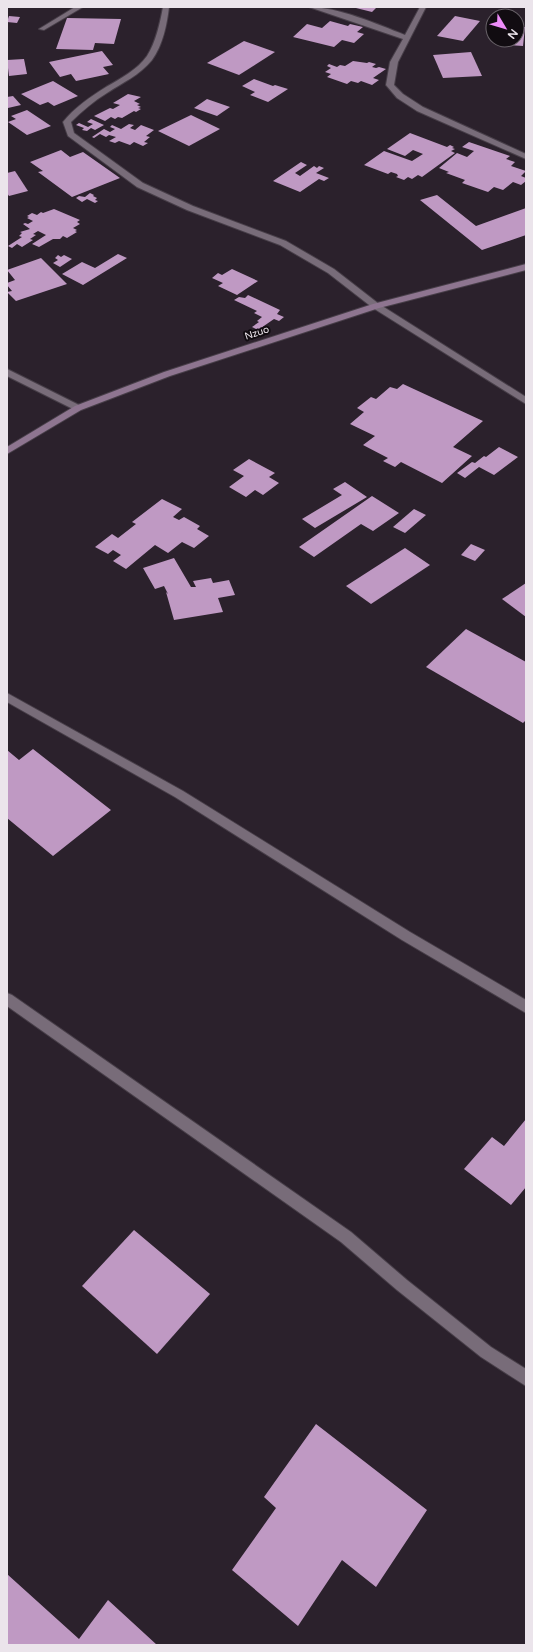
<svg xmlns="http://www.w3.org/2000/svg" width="533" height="1652" font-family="'Varela Round',sans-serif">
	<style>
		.building { fill: #bf99c3 }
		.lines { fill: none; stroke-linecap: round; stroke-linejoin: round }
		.street-casing { stroke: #473e48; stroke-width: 2 }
		.secondary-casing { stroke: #473e48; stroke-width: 2 }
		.street { fill: #786c79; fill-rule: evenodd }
		.secondary { fill: #8e7590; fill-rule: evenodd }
		.labels { text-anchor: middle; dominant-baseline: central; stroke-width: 4; stroke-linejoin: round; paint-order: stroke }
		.far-street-label { font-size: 10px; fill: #ebe4eb; stroke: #110c11 }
	</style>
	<rect width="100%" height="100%" fill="#2b212c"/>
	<!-- building -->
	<g class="building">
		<polygon points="352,7 377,7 372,12"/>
		<polygon points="9,16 20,17 17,23 7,22"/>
		<polygon points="455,16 480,21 463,41 437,36"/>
		<polygon points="67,18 121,19 114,44 95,43 93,50 56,49"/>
		<polygon points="330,21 348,26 350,24 363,27 357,32 364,34 354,43 342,40 334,47 293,37 307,24 322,28"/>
		<polygon points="517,27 525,27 523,46 495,44 496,40 517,40"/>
		<polygon points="244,41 275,52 239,75 207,63"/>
		<polygon points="102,51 113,65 103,67 109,74 76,81 71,74 60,77 49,62"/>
		<polygon points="471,52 482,76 443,78 433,55"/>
		<polygon points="24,59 27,74 9,76 7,60"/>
		<polygon points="353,61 367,63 369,62 376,64 372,67 376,68 379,67 386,69 373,78 379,80 372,85 361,81 358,83 351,81 347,84 327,77 331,74 325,72 331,68 327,66 329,64 337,67 340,65 345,66"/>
		<polygon points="254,79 273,86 275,85 288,89 268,102 250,95 255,92 242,86"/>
		<polygon points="53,81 78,96 54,106 48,102 40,105 21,94"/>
		<polygon points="128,94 141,97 134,101 140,104 137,105 141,107 138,108 141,109 136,112 134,111 122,118 118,117 115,119 111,117 105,121 94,116 110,108 113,109 120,105 113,103"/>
		<polygon points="13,96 21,105 8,108 7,107 7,97"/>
		<polygon points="207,99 230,107 217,116 194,108"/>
		<polygon points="27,110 51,126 27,135 8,122 16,119 11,116"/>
		<polygon points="191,115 220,129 189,146 158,131"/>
		<polygon points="91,119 104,125 95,130 91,128 87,131 82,130 84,128 76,125 79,123 88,127 93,124 87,122"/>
		<polygon points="129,124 134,125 130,128 135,130 141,125 154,130 146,136 150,137 144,142 148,143 143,146 134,142 130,145 119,141 115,143 109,141 116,137 109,135 106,137 100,134 94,138 92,137 104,129 110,132 115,129 110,127 112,125 121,129"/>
		<polygon points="410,133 447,147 450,145 454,147 452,148 455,149 451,151 455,153 422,177 418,175 412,179 408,177 404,180 396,177 398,176 397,174 391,172 388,174 364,165 384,151 412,161 423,154 413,150 405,156 387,149"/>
		<polygon points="469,142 510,156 506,159 515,162 511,166 526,171 521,176 526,178 526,181 521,185 513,182 503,190 494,187 488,192 462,183 465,180 446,173 449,172 439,168 457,153 467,157 474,151 462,147"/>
		<polygon points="61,150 70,157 83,152 120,178 72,197 38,172 43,171 30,162"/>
		<polygon points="301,162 307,165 295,173 300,176 314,166 317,168 319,166 324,168 316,173 329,178 324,181 319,179 300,192 273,181"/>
		<polygon points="15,171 28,191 9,196 7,193 7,173"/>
		<polygon points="90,193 94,195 93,196 97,198 95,200 98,201 95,203 87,199 82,202 76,198 79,196 85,197"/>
		<polygon points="437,195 476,226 526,208 526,235 482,250 420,200"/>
		<polygon points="54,209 80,220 77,222 80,224 73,228 77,230 75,231 77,232 67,238 63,236 60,239 53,239 39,247 32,244 46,235 38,231 33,234 36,235 30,239 33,240 22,247 17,244 12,248 8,246 22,237 19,236 22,233 20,232 30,229 23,224 25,223 28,224 33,221 27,218 29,217 27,216 32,213 37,215 41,212 43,213"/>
		<polygon points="118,254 127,258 83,285 62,274 82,262 95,268"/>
		<polygon points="58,255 61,257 64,255 72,259 60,267 53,263 58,260 55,258"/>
		<polygon points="41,258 67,284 16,301 7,292 12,291 7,285 7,283 15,280 7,270"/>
		<polygon points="232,269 258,281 237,295 218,286 223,283 212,278 218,273 222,275"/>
		<polygon points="248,295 280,310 277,314 284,317 279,321 274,319 258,330 252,327 259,322 257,321 262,317 254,313 257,311 234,300 239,297 245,298"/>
		<polygon points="403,384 483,421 453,447 472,456 442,483 401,462 395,467 383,461 388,458 363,445 375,436 350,424 364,412 357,408 371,397 376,399 390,387 397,389"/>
		<polygon points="499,447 518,457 494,475 479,467 465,478 457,473 472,462 475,463 484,456 486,457"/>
		<polygon points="249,459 275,473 269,477 279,483 263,495 255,490 246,497 229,487 244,476 233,470"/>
		<polygon points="345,482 367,497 315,528 302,519 342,495 333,489"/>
		<polygon points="372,496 399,513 373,531 361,524 314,557 299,547"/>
		<polygon points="162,499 182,509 173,517 179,520 184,517 200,526 197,529 209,536 194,548 182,542 168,553 155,545 126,569 113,561 121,555 113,550 108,554 95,547 112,534 118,538 136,524 132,522"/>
		<polygon points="414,509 426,515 405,533 393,527"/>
		<polygon points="471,544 485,550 475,561 461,555"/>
		<polygon points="405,548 430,565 371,604 346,586"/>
		<polygon points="174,558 191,587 196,587 193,581 211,578 213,583 229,580 235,595 218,598 223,612 174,620 166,592 168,594 164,586 155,589 143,568"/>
		<polygon points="526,583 526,617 502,599"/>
		<polygon points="466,629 526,662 526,720 523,723 426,667"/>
		<polygon points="33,749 111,810 53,856 7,818 7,750 19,760"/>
		<polygon points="526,1119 526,1187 511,1205 464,1169 492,1137 504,1146"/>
		<polygon points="134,1230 210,1294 157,1354 82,1286"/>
		<polygon points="316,1424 427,1510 376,1587 342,1560 298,1626 232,1570 276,1508 264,1497"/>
		<polygon points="7,1574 79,1639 108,1600 157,1645 7,1645"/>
	</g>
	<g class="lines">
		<defs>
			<g id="street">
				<polygon points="75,7 83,7 44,30 39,29"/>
				<path d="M163,7H169C167,24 163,45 152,60C140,75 122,83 107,93C94,101 82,111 71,122L74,133L143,183L193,206L286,241L334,269L379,304L526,397V404L373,308L328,273L280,245L187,210L137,187L68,136L63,122C74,108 90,97 106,87C120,79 137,70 147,56C156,42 160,23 163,7Z"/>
				<path d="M309,7C338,7 377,24 405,35L420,7H426L398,62L394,85L403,94L423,107L526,154V159L417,111L397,98L386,85L390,62L403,39Z"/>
				<polygon points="7,369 81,406 83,408 78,411 75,410 7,376"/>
				<polygon points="7,693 183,791 410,932 526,1000 526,1013 402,940 175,797 7,702"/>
				<polygon points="7,993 12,995 351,1232 407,1280 491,1347 526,1369 526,1386 481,1357 397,1290 341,1242 7,1006"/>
			</g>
			<polygon id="secondary" points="526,264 526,270 379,308 170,376 81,410 7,454 7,447 75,406 164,372 373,304"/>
		</defs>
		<!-- street casing -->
		<use href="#street" class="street-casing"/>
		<!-- secondary casing -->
		<use href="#secondary" class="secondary-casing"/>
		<!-- street -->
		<use href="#street" class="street"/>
		<!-- secondary -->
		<use href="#secondary" class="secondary"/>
	</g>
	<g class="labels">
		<!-- far-street labels -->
		<g class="far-street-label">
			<text transform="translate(257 333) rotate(-18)">Nzuo</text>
		</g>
	</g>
	<!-- border -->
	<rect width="533" height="1652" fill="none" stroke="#ebe4eb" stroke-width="16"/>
	<!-- north arrow -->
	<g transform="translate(505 28) rotate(128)"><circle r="19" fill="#110c11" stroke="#686268"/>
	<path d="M0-3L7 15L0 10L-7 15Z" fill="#ed8cf9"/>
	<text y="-6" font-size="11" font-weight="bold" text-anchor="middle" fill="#ebe4eb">N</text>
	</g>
</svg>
